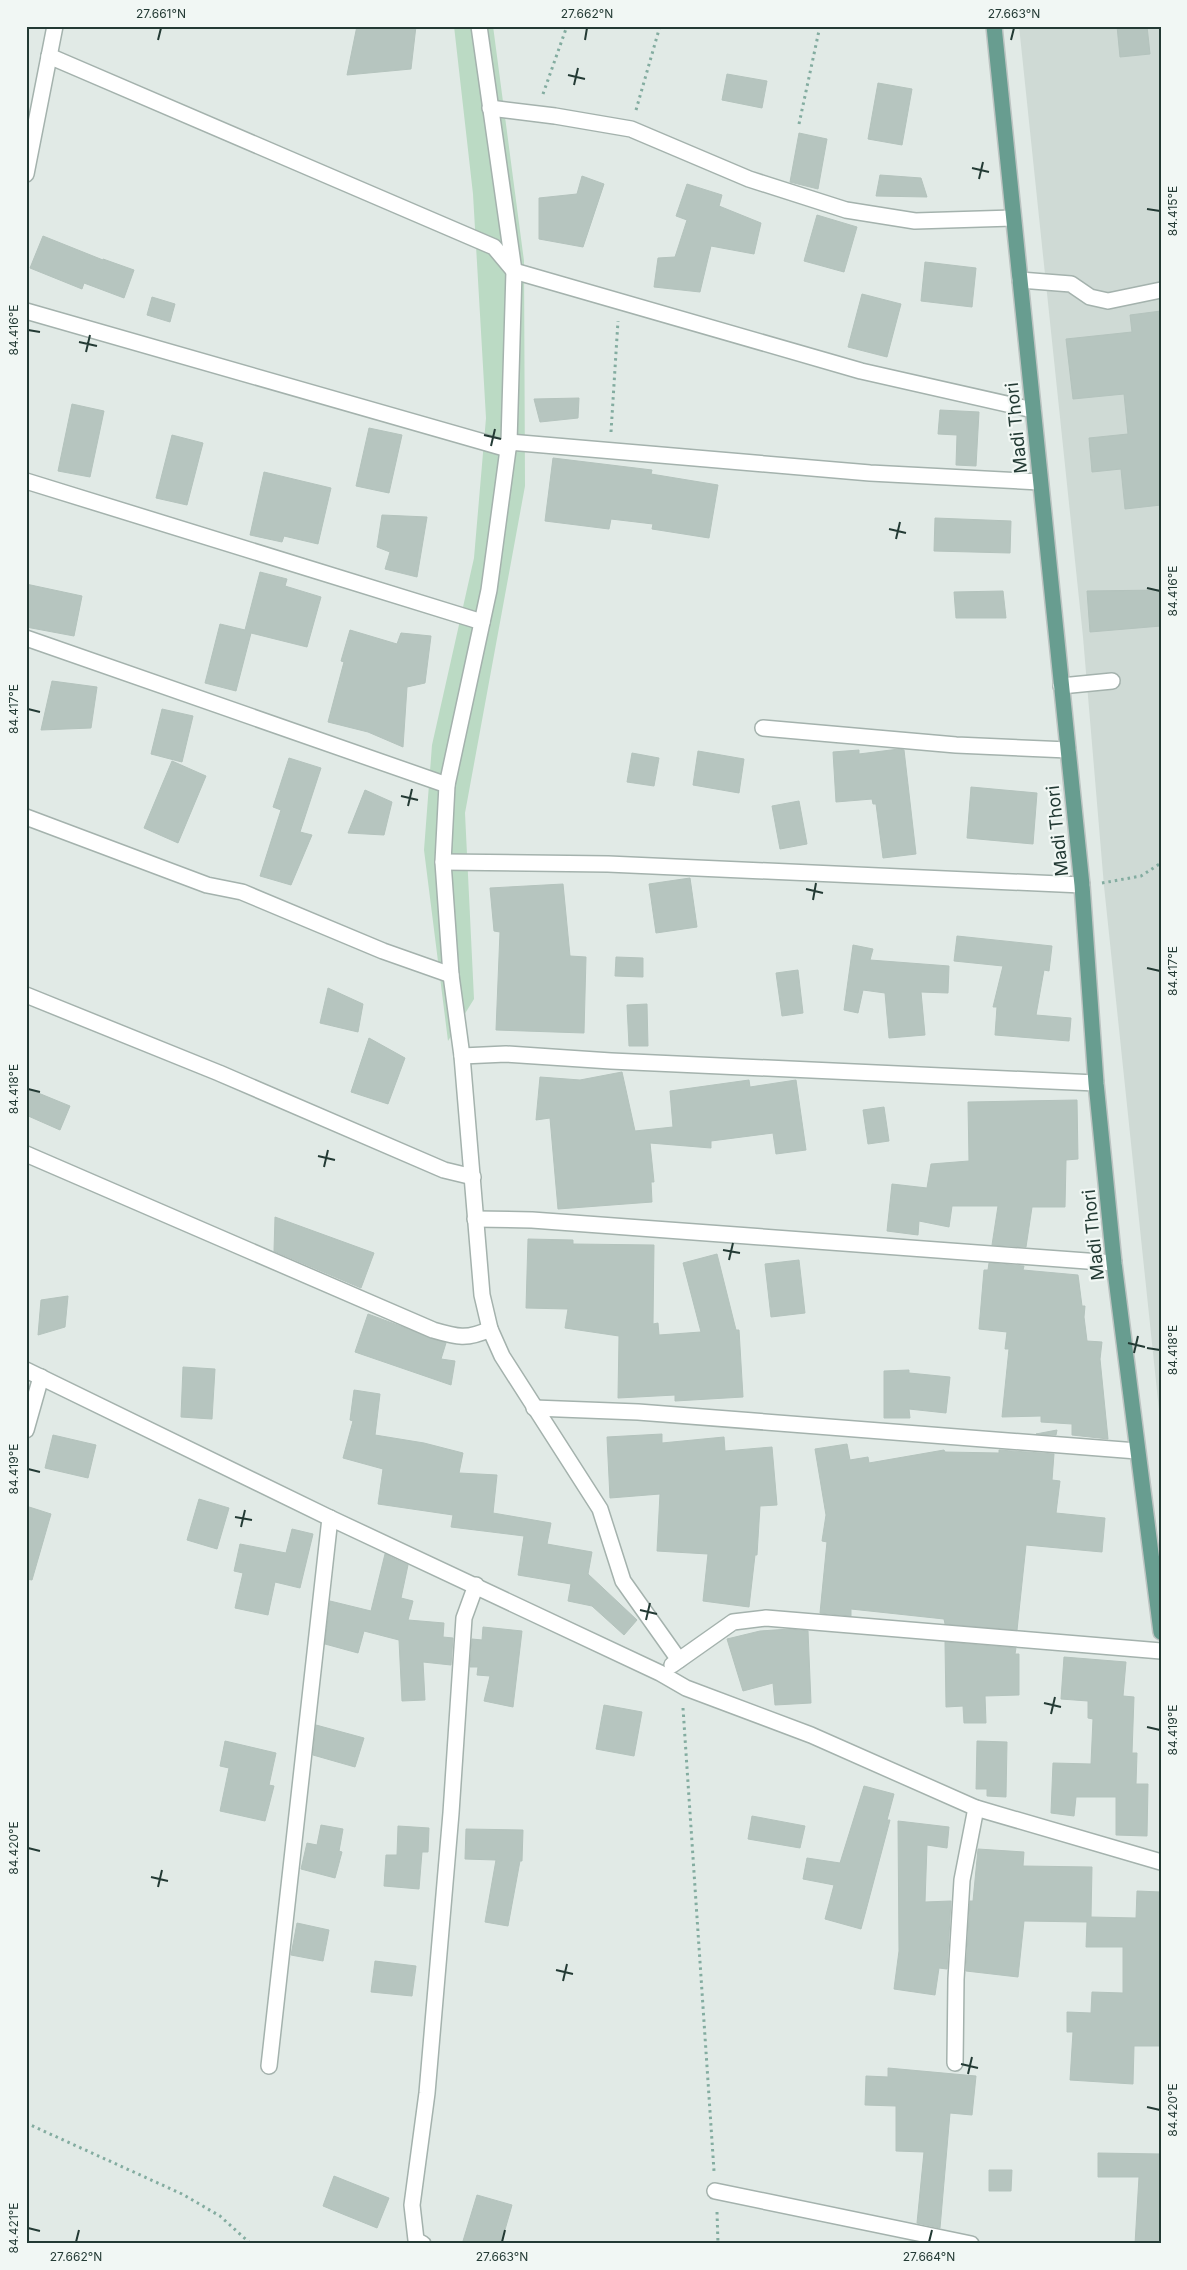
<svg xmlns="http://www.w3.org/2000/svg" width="1187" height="2270" font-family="Inter,sans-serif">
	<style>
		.built { fill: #cfdad5 }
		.green { fill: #bbdac4 }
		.building { fill: #b6c5bf; stroke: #b4c3bd }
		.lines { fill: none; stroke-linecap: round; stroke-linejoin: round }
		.minor-casing { stroke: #a4b2ad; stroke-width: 18 }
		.major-casing { stroke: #bdc4c2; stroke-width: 18 }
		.path { stroke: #83aca0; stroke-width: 3; stroke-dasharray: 2.5 4; stroke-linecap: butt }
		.minor { stroke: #fff; stroke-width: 15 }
		.major { stroke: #689d90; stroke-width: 15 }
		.ticks { fill: none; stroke: #233a34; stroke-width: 2 }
		.labels { text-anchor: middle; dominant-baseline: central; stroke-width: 4.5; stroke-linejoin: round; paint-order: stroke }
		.street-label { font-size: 18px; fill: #233a34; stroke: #f1f7f4 }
		.neatline { fill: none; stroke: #233a34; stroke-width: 2 }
		.ticks-label { font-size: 12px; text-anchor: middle; fill: #233a34 }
	</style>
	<rect width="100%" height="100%" fill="#e1eae6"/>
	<!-- built -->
	<polygon class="built" points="1019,26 1161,26 1161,1429 1104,886 1083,637"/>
	<!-- green -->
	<polygon class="green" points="454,26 493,26 524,261 525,486 465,813 474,999 448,1041 424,850 432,745 474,558 486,418 473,194"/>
	<!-- building -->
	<g class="building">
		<polygon points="357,26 416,26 411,69 347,75"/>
		<polygon points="1117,26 1147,26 1150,54 1120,57"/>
		<polygon points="727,74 767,81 762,108 722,100"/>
		<polygon points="878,83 912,89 902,145 868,139"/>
		<polygon points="799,133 827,139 818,189 790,182"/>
		<polygon points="880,175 921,178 927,197 876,196"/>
		<polygon points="582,176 604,184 583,247 539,239 539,198 577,194"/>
		<polygon points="687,184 722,195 719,206 761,223 754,254 711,246 700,292 654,287 658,258 675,257 687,220 676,216"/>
		<polygon points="817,215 857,227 844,272 804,261"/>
		<polygon points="43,236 103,260 103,259 134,270 124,298 84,283 82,289 30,268"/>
		<polygon points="925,262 976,268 972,307 921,301"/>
		<polygon points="862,294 901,304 887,357 848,347"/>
		<polygon points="152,297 175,304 170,322 147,315"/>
		<polygon points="1161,311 1161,505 1125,509 1121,469 1092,472 1089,438 1128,434 1124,394 1073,399 1066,339 1132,332 1130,315"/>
		<polygon points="579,398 578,418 540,422 534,399"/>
		<polygon points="72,404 104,411 90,477 58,471"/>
		<polygon points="940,410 979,412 976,466 956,465 957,435 938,434"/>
		<polygon points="369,428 402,435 389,493 356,486"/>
		<polygon points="172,435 203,443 187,505 156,498"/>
		<polygon points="553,458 652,470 651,474 718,485 709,538 652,529 653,524 611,519 609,529 545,521"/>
		<polygon points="264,472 331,488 318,544 284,536 282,542 250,535"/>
		<polygon points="382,515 427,517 417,577 385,569 390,552 377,547"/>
		<polygon points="935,518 1011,521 1010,553 934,551"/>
		<polygon points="260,572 287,579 285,586 321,597 307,647 251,633 236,691 205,683 220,624 245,630"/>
		<polygon points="26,584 82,596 74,636 26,627"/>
		<polygon points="1161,590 1161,626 1090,632 1087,591"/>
		<polygon points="1003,591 1006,618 956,618 954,592"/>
		<polygon points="350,630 397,644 401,633 431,636 425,683 407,687 403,747 368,732 328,722 344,662 341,661"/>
		<polygon points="52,681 97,687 91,728 41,730"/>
		<polygon points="162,709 193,716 182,762 151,754"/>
		<polygon points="899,749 904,750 916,854 883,858 876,804 873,804 872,799 836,802 833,752 859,750 859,754"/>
		<polygon points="698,751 744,759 739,793 693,785"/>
		<polygon points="632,753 659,758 654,786 627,782"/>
		<polygon points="289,758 321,768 300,832 312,835 291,885 260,876 281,810 273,807"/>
		<polygon points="172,761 206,776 178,843 144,828"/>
		<polygon points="971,787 1037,793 1033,844 967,838"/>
		<polygon points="365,790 392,802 384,835 348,833"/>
		<polygon points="799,801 807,844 780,849 772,806"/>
		<polygon points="690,878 697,927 656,933 649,884"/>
		<polygon points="563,884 570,956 586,957 584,1033 496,1030 500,932 494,931 490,888"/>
		<polygon points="957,936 1052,946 1049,971 1044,970 1036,1015 1071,1018 1069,1041 995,1035 997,1007 993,1007 1003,966 954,961"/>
		<polygon points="853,945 873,949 870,960 949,966 948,993 921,992 925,1035 889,1038 885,993 863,990 858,1013 844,1010"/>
		<polygon points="616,957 643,958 643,977 615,976"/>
		<polygon points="798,970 803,1013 782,1016 776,973"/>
		<polygon points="328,988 363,1004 358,1032 320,1023"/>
		<polygon points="647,1004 648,1046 629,1046 627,1005"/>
		<polygon points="369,1038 405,1058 388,1104 351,1092"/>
		<polygon points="622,1072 635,1131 673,1127 670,1091 749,1080 750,1087 796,1080 806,1150 776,1154 773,1133 711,1141 711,1148 650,1143 654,1182 651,1182 652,1202 558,1209 550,1118 536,1120 540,1077 580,1080"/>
		<polygon points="26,1088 70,1106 60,1130 26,1115"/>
		<polygon points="1077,1100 1078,1159 1066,1160 1065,1207 1032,1207 1026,1247 992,1245 998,1206 952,1206 949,1227 919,1221 918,1235 887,1231 892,1184 927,1188 931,1164 969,1161 968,1102"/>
		<polygon points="884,1107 889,1141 868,1144 863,1110"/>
		<polygon points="275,1217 374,1253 361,1288 274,1251"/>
		<polygon points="528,1239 573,1240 573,1244 654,1245 653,1324 658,1323 659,1335 701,1332 683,1263 717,1254 736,1330 739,1330 743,1397 675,1401 675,1395 618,1398 619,1336 565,1328 568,1309 526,1308"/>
		<polygon points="799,1260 805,1313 771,1317 765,1264"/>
		<polygon points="989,1263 1024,1266 1023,1270 1078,1275 1082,1306 1085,1306 1084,1317 1087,1341 1102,1342 1100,1359 1108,1439 1072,1435 1072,1424 1041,1422 1041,1416 1002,1417 1009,1349 1005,1349 1007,1332 979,1329 984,1270 988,1270"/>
		<polygon points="68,1296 65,1327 38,1335 41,1300"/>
		<polygon points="368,1314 446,1343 441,1359 455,1361 451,1385 355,1352"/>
		<polygon points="183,1367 215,1369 212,1419 181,1417"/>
		<polygon points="909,1370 909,1373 950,1377 946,1413 909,1409 910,1418 884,1418 884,1371"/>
		<polygon points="354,1390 380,1394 375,1435 424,1443 463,1453 459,1473 497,1475 493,1513 551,1523 547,1544 592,1552 588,1574 637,1620 624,1635 592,1606 568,1601 571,1584 518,1575 524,1536 451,1527 453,1515 378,1504 383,1469 343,1458 353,1421 350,1420"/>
		<polygon points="1057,1430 1056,1435 1036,1434"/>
		<polygon points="662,1434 662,1443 724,1437 725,1451 772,1447 777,1505 760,1506 757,1555 755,1555 749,1607 703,1601 708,1554 657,1551 660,1494 610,1498 607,1437"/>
		<polygon points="53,1435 96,1445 88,1478 45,1468"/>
		<polygon points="847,1444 850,1460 868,1457 869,1463 944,1450 945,1452 999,1453 999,1450 1054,1454 1052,1480 1060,1481 1056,1513 1105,1518 1102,1552 1026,1545 1017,1630 945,1624 944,1619 851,1609 851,1616 820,1613 827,1542 822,1541 826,1515 815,1449"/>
		<polygon points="199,1499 229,1508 217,1549 187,1540"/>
		<polygon points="26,1506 51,1514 32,1580 26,1579"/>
		<polygon points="292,1529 313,1534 300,1588 275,1582 268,1615 235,1608 243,1573 234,1571 240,1544 286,1553"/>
		<polygon points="385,1554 408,1565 401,1598 413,1601 408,1620 444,1623 443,1637 453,1638 451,1665 423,1662 425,1700 402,1701 399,1640 364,1631 358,1653 325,1644 330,1601 371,1611"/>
		<polygon points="483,1627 522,1631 513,1707 484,1701 490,1676 477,1675 478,1667 470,1667 472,1639 482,1640"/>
		<polygon points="790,1629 808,1631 811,1703 775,1705 773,1683 743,1691 727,1639 760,1631"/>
		<polygon points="945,1642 1016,1648 1015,1654 1019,1654 1019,1695 985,1696 986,1723 964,1723 963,1706 946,1707"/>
		<polygon points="1064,1657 1126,1662 1123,1696 1134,1697 1132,1753 1137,1753 1136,1784 1148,1784 1147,1836 1116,1835 1116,1797 1076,1797 1074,1816 1051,1813 1053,1763 1091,1764 1093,1719 1088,1718 1088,1701 1061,1699"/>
		<polygon points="604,1705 642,1712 634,1756 596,1749"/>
		<polygon points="316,1725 364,1738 355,1767 313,1755"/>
		<polygon points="225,1741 276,1753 269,1785 274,1786 265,1821 220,1811 229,1768 220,1766"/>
		<polygon points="977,1741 1007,1742 1006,1797 987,1796 987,1789 976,1789"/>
		<polygon points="864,1786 894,1794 887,1820 890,1820 861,1929 825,1919 834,1885 803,1879 807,1858 840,1863"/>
		<polygon points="752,1816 805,1826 800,1848 748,1839"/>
		<polygon points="898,1821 949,1827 947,1848 927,1845 925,1902 951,1901 947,1969 939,1968 935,1995 894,1989 899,1951"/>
		<polygon points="321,1825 343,1829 339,1851 342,1852 335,1878 301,1869 307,1843 317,1845"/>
		<polygon points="398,1826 429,1828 428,1852 422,1852 419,1889 384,1886 386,1855 397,1855"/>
		<polygon points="466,1829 523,1830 522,1861 520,1861 508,1926 485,1922 496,1860 465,1859"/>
		<polygon points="978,1849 1024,1852 1023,1866 1092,1867 1091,1917 1136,1918 1137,1891 1161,1892 1161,2046 1134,2046 1133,2084 1070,2080 1073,2032 1067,2032 1067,2012 1091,2013 1092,1992 1123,1993 1123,1947 1086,1947 1087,1922 1024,1921 1018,1977 966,1971 970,1901 973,1901"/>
		<polygon points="297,1923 329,1930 323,1961 291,1955"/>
		<polygon points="375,1961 416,1966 412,1996 371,1992"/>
		<polygon points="888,2068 976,2076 972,2115 950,2113 940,2228 917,2223 924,2152 896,2151 896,2106 865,2105 866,2076 888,2077"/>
		<polygon points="1098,2153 1161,2154 1161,2244 1135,2244 1139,2177 1098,2177"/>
		<polygon points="989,2170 1012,2170 1011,2191 989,2191"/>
		<polygon points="334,2176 389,2198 377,2228 323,2206"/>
		<polygon points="477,2195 512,2205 501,2244 474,2244 463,2241"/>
	</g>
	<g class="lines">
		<defs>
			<g id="minor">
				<polyline points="479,26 514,271 509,442 489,590 447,785 443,862 451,975 462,1056 482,1295 490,1329 502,1356 600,1509 623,1581 679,1660"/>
				<polyline points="49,56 494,247 514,271 861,371 1033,410"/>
				<polyline points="490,108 555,116 631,129 749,179 846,210 915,221 1013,218"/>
				<polyline points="26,174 55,26"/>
				<polyline points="1020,280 1071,284 1090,297 1108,301 1161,290"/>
				<polyline points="26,311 508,449"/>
				<polyline points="509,442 870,473 1040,482"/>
				<polyline points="26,481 482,622"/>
				<polyline points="26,638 447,785"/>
				<polyline points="1061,686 1112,681"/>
				<polyline points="763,728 956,745 1068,750"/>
				<polyline points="26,817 207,885 242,892 383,951 451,975"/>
				<polyline points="443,862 608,864 1082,885"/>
				<polyline points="26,995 219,1073 444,1170 473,1177"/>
				<polyline points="462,1056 506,1054 611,1061 1096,1083"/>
				<path d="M26,1154L433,1330C457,1337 467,1340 490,1329"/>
				<polyline points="475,1219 532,1220 1114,1263"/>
				<polyline points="26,1370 330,1518 660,1673 686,1688 811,1735 976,1808 1161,1862"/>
				<polyline points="534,1408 638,1412 1137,1451"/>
				<polyline points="26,1430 41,1377"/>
				<polyline points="672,1665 733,1622 766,1618 1161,1651"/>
				<polyline points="955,2063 956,1979 962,1880 976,1808"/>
				<polyline points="269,2066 330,1518"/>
				<polyline points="715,2191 971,2244"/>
				<polyline points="423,2244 416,2240 412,2205 427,2093 451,1813 464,1618 476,1585"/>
			</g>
			<polyline id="major" points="994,26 1082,885 1096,1083 1114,1263 1161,1632"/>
		</defs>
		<!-- minor casing -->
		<use href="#minor" class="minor-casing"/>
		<!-- major casing -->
		<use href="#major" class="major-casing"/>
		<!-- path -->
		<g class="path">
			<polyline points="543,94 567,26"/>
			<polyline points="636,110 660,26"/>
			<polyline points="799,124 820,26"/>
			<polyline points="611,432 618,321"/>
			<polyline points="1102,883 1141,876 1161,863"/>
			<polyline points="683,1708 714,2171"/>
			<polyline points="26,2123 182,2194 220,2216 251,2244"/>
			<polyline points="717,2212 718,2244"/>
		</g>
		<!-- minor -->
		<use href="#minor" class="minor"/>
		<!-- major -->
		<use href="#major" class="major"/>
	</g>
	<!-- ticks -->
	<path class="ticks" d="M158,40L161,28M585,40L587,28M1011,40L1014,28M568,75L585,79M574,85L578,68M972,168L989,172M979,179L983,162M1147,209L1160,211M28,330L40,332M79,342L97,346M86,352L90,335M484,435L501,439M491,446L495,429M889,529L906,533M896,539L900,522M1147,588L1160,591M28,709L40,712M401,796L418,800M408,806L412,789M806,889L823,893M813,900L816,883M1147,968L1160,971M28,1089L40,1092M318,1156L335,1160M324,1167L328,1150M723,1250L740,1253M729,1260L733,1243M1128,1343L1145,1347M1147,1348L1160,1350M1134,1353L1138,1336M28,1469L40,1472M235,1517L252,1520M241,1527L245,1510M640,1610L657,1614M646,1620L650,1603M1044,1703L1061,1707M1051,1714L1055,1697M1147,1727L1160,1730M28,1848L40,1851M151,1877L168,1881M158,1887L162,1870M556,1970L573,1974M563,1981L567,1964M961,2064L978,2068M968,2074L972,2057M1147,2107L1160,2110M28,2228L40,2231M76,2242L79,2230M502,2242L505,2230M929,2242L932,2230"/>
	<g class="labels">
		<!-- street labels -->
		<g class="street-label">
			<text transform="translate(1016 428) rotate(-96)">Madi Thori</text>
			<text transform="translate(1057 831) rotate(-96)">Madi Thori</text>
			<text transform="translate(1093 1235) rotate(-96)">Madi Thori</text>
		</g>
	</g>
	<!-- border -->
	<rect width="1187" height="2270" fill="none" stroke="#f1f7f4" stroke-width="55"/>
	<rect x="28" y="28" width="1132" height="2214" class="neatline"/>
	<g class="ticks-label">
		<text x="161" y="18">27.661°N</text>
		<text x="587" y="18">27.662°N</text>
		<text x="1014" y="18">27.663°N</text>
		<text transform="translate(1173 211) rotate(-90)" y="4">84.415°E</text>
		<text transform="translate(14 330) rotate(-90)" y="4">84.416°E</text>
		<text transform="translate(1173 591) rotate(-90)" y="4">84.416°E</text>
		<text transform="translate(14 709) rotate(-90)" y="4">84.417°E</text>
		<text transform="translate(1173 971) rotate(-90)" y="4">84.417°E</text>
		<text transform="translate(14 1089) rotate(-90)" y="4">84.418°E</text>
		<text transform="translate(1173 1350) rotate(-90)" y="4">84.418°E</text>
		<text transform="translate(14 1469) rotate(-90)" y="4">84.419°E</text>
		<text transform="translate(1173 1730) rotate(-90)" y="4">84.419°E</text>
		<text transform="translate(14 1848) rotate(-90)" y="4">84.420°E</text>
		<text transform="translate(1173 2110) rotate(-90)" y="4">84.420°E</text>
		<text transform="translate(14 2228) rotate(-90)" y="4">84.421°E</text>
		<text x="76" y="2261">27.662°N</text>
		<text x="502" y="2261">27.663°N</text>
		<text x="929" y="2261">27.664°N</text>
	</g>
</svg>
